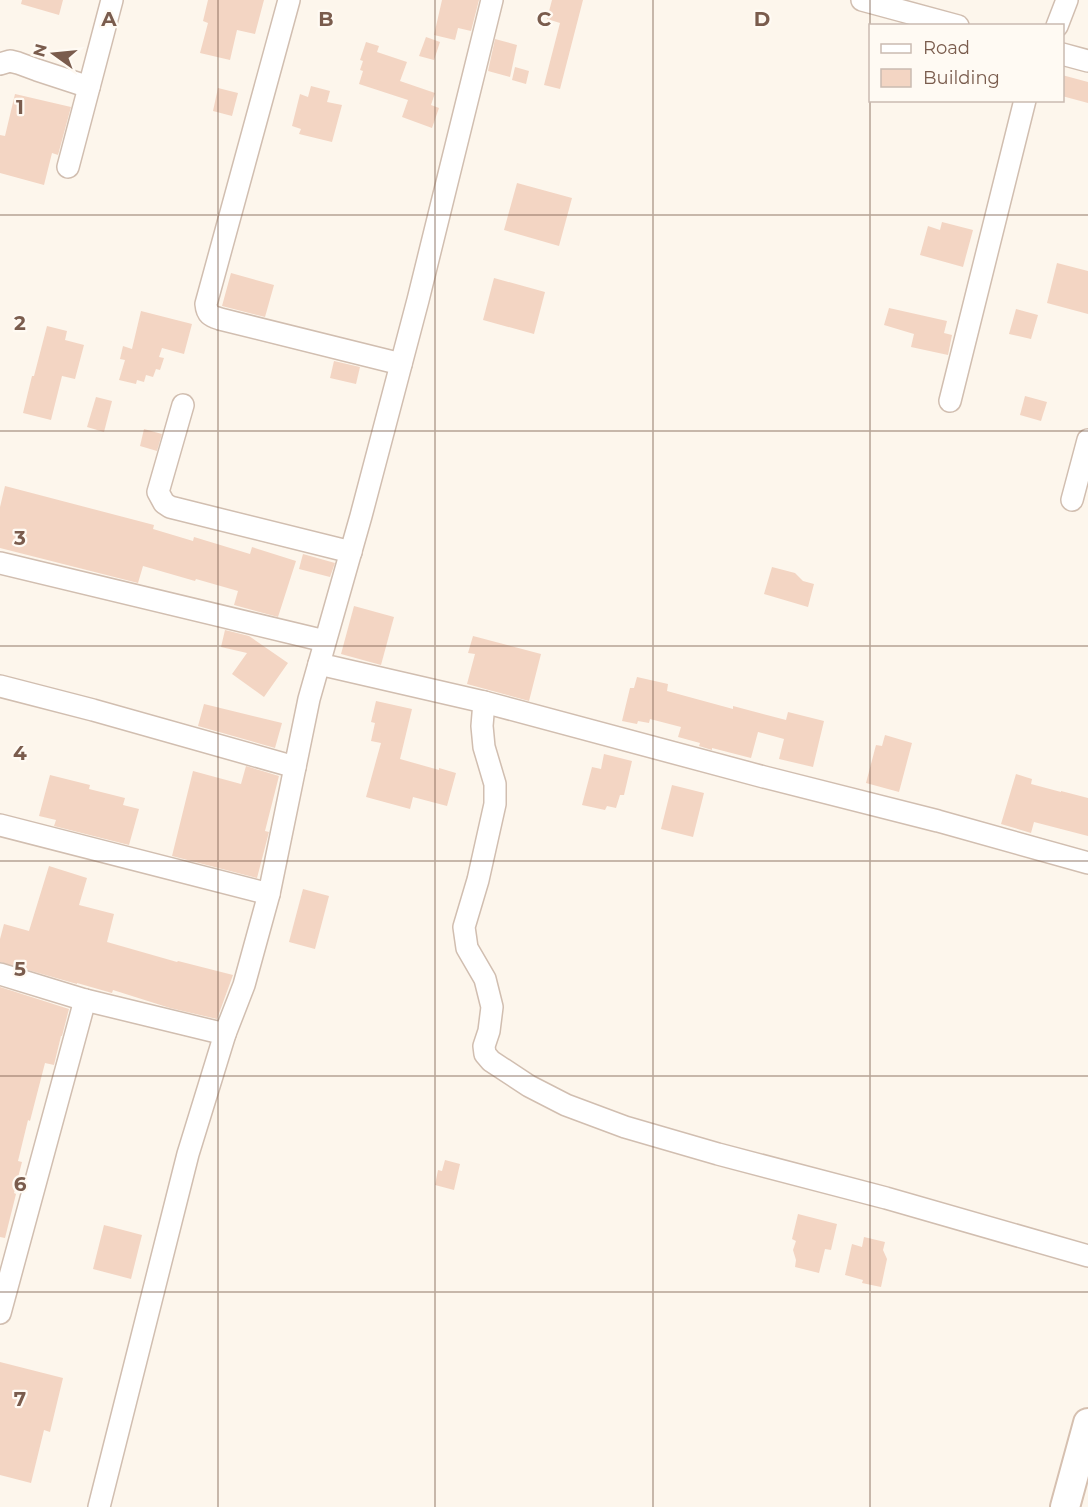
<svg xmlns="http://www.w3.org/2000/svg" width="1088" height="1507" font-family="Montserrat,sans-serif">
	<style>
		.building { fill: #f3d5c3 }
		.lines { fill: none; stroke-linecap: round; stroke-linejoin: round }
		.minor-casing { stroke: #d1beb0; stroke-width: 24 }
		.secondary-casing { stroke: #d6c0b0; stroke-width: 32 }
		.minor { stroke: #fff; stroke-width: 21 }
		.secondary { stroke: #fff; stroke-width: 28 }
		.grid { fill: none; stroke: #7a5c4d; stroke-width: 1.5; stroke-opacity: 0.55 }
		.grid-label { font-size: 20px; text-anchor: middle; font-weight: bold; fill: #7a5c4d; stroke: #fffaf3; stroke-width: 4.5; stroke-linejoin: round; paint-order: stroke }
	</style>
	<rect width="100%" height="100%" fill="#fdf6ec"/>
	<!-- building -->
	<g class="building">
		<polygon points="22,0 63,0 59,15 21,4"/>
		<polygon points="208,0 264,0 255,34 237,30 230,60 200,53 208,23 203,21"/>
		<polygon points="442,0 479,0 471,31 458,28 455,40 434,35"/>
		<polygon points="552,0 583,0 560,89 544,85 560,23 547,19"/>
		<polygon points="426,37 440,42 434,60 419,56"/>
		<polygon points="495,39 517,45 510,77 488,71"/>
		<polygon points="366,42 379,46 377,52 407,62 400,81 435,93 431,105 439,108 432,128 402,117 408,100 359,84 363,71 360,70 363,61 360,60"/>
		<polygon points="515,67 529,71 526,84 512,80"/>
		<polygon points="1062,75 1088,82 1088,103 1062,96"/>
		<polygon points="311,86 330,91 327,102 342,105 332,142 299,134 301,129 292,126 300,94 308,97"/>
		<polygon points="218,88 238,93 232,116 213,111"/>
		<polygon points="15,94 71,107 58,155 52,153 44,185 0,173 0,135 5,136"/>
		<polygon points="517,183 572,198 559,246 504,230"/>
		<polygon points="942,222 973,230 963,267 920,255 928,226 940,230"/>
		<polygon points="1057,263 1088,271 1088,314 1047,303"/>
		<polygon points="231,273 274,285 265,317 222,306"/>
		<polygon points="494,278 545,292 534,334 483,320"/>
		<polygon points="889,308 947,321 944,333 952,335 948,355 911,347 914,334 884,325"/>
		<polygon points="1016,309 1038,315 1031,339 1009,334"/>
		<polygon points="141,311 192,324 184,354 162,348 159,357 164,358 160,370 156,369 153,377 146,375 144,382 137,380 136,384 119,380 125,360 120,359 123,346 132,349"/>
		<polygon points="47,326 67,331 65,340 84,345 75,379 62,376 51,420 23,413 32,376 34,376"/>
		<polygon points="334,361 360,367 356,384 330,378"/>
		<polygon points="1025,396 1047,402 1041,421 1020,415"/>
		<polygon points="96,397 112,401 104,432 87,427"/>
		<polygon points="144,429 162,434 157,451 140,446"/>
		<polygon points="5,486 154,525 153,529 193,541 194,537 250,554 252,547 296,561 278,617 234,605 238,591 196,579 195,581 143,566 138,583 0,548 0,507"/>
		<polygon points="303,554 335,563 330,577 299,569"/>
		<polygon points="772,567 795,573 803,581 814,584 808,607 764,594"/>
		<polygon points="354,606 394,617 381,665 341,654"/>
		<polygon points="225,630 249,636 288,663 264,697 232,674 247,653 221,647"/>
		<polygon points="473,636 541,654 529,701 467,684 475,654 468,653"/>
		<polygon points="637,677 668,684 667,691 733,709 733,706 786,720 788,712 824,721 813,767 779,759 784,739 758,732 751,758 712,748 712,750 699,746 700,743 678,737 681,727 650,719 649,723 638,721 637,724 622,721 630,688 634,688"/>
		<polygon points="376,701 412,709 400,759 439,770 439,768 456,773 447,806 413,797 410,809 366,797 381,743 371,741 375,723 371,722"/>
		<polygon points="204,704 282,723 275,748 198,726"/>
		<polygon points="885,735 912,743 899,792 866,783 876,745 882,746"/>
		<polygon points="604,754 632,761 624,795 620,795 616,808 607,806 605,810 582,805 592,767 601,769"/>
		<polygon points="246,766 279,776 265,831 269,832 257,878 172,856 193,771 241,784"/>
		<polygon points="1016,774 1032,779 1031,784 1061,792 1061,791 1088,798 1088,836 1034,822 1031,833 1001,824"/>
		<polygon points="50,775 90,785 89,789 125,798 123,805 139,809 129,845 54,826 56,820 39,816"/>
		<polygon points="672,785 704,793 693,837 661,829"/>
		<polygon points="49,866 87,878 79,905 114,914 107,942 177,962 178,961 233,975 217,1019 170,1008 113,990 112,993 77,983 77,984 0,962 0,939 4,924 29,931"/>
		<polygon points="303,889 329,896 315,949 289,942"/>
		<polygon points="0,987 69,1009 62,1036 61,1036 54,1065 45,1063 30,1121 28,1120 18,1161 22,1162 14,1193 16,1194 5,1238 0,1237"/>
		<polygon points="445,1160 460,1164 454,1190 435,1185 438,1170 442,1171"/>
		<polygon points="798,1214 837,1224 831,1250 825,1249 819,1273 795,1267 796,1260 793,1250 796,1241 792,1239"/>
		<polygon points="104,1225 142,1235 131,1279 93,1269"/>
		<polygon points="864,1237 885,1242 883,1250 887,1259 881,1287 862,1283 863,1280 845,1275 852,1244 862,1247"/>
		<polygon points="0,1362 63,1378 50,1432 44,1430 31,1483 0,1475"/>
	</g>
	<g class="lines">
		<defs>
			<g id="minor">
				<path d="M289,0L206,304C207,315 211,316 220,319L401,364"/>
				<polyline points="862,0 958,26"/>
				<polyline points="1057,26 1067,0"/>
				<polyline points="1062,54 1088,61"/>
				<polyline points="0,64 10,61 18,63 37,70 89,87"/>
				<polyline points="68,167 112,0"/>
				<polyline points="950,401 1025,100"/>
				<polyline points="183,405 158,492 164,503 170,507 351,552"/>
				<polyline points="1072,500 1088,440"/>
				<polyline points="0,563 325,641"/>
				<polyline points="319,664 484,702 764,777 938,821 1088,863"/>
				<polyline points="0,686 93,710 295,767"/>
				<polyline points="484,702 482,726 484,747 495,784 495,804 478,880 464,927 467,948 485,979 492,1007 489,1031 484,1046 485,1054 491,1061 529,1086 566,1105 625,1127 718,1154 886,1198 1088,1256"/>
				<polyline points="0,825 269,894"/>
				<polyline points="0,974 85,1000 225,1034"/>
				<polyline points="0,1313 85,1000"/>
				<polyline points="99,1507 188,1154 225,1034 244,985 269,894 309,699 361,516 418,300 492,0"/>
			</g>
			<polyline id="secondary" points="1065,1507 1088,1423"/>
		</defs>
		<!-- minor casing -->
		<use href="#minor" class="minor-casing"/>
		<!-- secondary casing -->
		<use href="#secondary" class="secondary-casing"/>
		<!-- minor -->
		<use href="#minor" class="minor"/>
		<!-- secondary -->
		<use href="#secondary" class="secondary"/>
	</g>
	<!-- grid -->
	<path class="grid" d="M218,0V1507M435,0V1507M653,0V1507M870,0V1507M0,215H1088M0,431H1088M0,646H1088M0,861H1088M0,1076H1088M0,1292H1088"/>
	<g class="grid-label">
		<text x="109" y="26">A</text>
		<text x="326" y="26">B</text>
		<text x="544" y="26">C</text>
		<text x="762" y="26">D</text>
		<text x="20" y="114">1</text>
		<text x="20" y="330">2</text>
		<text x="20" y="545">3</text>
		<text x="20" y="760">4</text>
		<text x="20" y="976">5</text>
		<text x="20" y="1191">6</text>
		<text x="20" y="1406">7</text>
	</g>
	<!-- legend -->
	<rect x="869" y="24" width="195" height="78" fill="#fffaf3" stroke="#cabbb1" stroke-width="1.5"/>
	<rect x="881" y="44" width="30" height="9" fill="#ffffff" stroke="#cabbb1" stroke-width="1.5"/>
	<text x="923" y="54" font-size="18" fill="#7a5c4d">Road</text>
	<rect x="881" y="69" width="30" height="18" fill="#f3d5c3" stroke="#cabbb1" stroke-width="1.5"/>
	<text x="923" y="84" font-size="18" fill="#7a5c4d">Building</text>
	<!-- north arrow -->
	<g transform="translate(54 54) rotate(285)" stroke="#fffaf3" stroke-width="4.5" paint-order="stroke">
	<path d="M0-4.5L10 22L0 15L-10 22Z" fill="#7a5c4d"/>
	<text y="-9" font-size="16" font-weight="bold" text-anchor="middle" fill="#7a5c4d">N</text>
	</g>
</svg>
